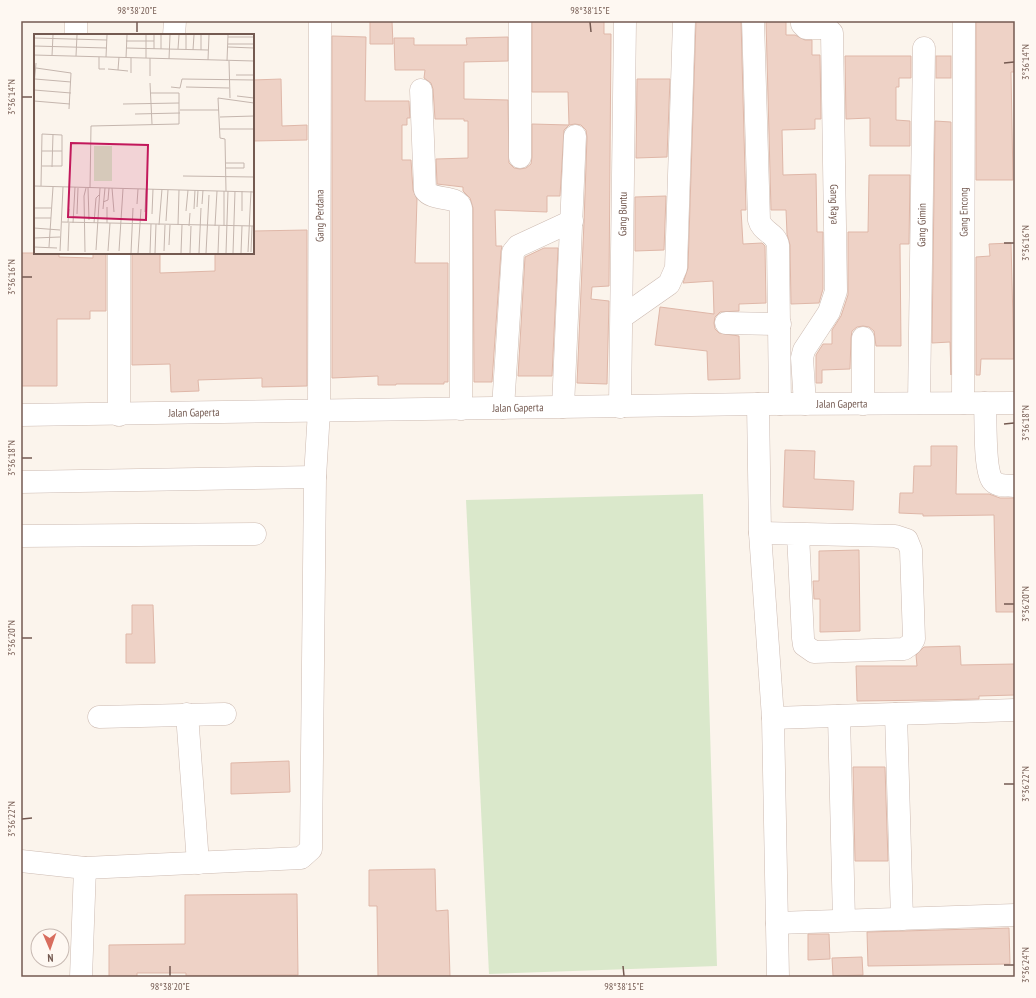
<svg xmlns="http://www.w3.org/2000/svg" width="1036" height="998" font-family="'PT Sans Narrow',sans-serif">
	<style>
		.park { fill: #dae8cb }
		.building { fill: #eed2c6; stroke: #dfb7a8 }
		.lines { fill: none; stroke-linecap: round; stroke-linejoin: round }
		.minor-casing { stroke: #cdbbb2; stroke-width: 23 }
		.minor { stroke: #fff; stroke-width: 22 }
		.ticks { fill: none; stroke: #745a51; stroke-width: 1.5 }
		.labels { text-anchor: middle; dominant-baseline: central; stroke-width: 3; stroke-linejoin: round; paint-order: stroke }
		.street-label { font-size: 11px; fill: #745a51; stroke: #fef8f2 }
		.inset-road { fill: none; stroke: #c5b6ae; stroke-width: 1 }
		.view { fill: #c2185b; fill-opacity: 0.15; stroke: #c2185b; stroke-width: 2 }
		.inset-edge { fill: none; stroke: #745a51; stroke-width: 2 }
		.neatline { fill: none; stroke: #745a51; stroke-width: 1.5 }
		.ticks-label { font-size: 10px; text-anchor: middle; fill: #745a51 }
	</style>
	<rect width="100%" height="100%" fill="#fbf4ec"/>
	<!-- park -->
	<polygon class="park" points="703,494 717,966 489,974 466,500"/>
	<!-- building -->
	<g class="building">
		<polygon points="370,21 392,21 393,44 370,44"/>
		<polygon points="532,21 604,21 604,34 611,34 609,286 592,287 591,299 609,301 607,384 577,383 584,222 587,137 586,130 581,125 575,124 569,125 564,130 560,196 547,196 547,212 495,210 496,246 502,246 501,251 492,382 474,382 473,208 470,198 463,191 463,187 437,184 436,159 468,158 468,121 464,121 464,119 435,119 433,89 431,83 424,78 425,70 395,70 394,38 414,38 414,45 467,45 466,38 508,37 508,61 464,62 464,99 508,100 509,163 514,168 520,169 526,168 531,164 532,157 532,124 569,125 568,92 532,92"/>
		<polygon points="696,21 741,21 746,210 741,210 743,244 762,243 765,246 766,303 739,304 739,311 720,312 715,317 714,323 715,329 719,333 739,336 740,379 708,380 707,351 655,345 660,307 714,314 713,281 683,283 688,268"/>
		<polygon points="766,21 786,21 786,35 795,35 805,40 812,40 812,55 820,55 821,119 815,119 815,129 782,130 783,175 816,174 817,232 823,232 823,289 819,303 791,304 790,245 787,234 786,210 771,210"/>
		<polygon points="976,21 1015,21 1015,72 1011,72 1013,180 976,180"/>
		<polygon points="332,36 366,37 365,101 409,101 410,118 407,118 407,125 402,125 402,160 411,160 413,190 417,199 415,263 448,263 448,382 444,382 444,384 396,384 396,385 378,385 378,376 332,378"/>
		<polygon points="845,56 911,56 911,78 899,78 899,87 896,87 896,120 910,121 910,146 870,146 870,118 846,119"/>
		<rect x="936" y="56" width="15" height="22"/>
		<polygon points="281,79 282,126 307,125 307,140 253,141 253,80"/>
		<polygon points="637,79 670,79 667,157 636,158"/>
		<polygon points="935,121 951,122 951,375 950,342 932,343"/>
		<polygon points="869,175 910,175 909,244 900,244 901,346 876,346 874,331 869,327 863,326 857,327 852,331 851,338 850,369 822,370 822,383 816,383 816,355 823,344 832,344 832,330 841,316 848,295 848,232 868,232"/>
		<polygon points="666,196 664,250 635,251 635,197"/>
		<polygon points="307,230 307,386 262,387 262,378 198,380 199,391 171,392 170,364 132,365 132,253 160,253 160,273 215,271 215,253 253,253 253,231"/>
		<polygon points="1011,243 1014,359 981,359 980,375 976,375 976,257 990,256 989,244"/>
		<polygon points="544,248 558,248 552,376 518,376 525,257"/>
		<polygon points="21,253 59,253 59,257 93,258 93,253 106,253 106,311 90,311 90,319 57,319 57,386 21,386"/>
		<polygon points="931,446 957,446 956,494 989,494 1000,498 1015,498 1015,612 996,612 994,515 923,516 923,514 899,513 900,493 913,493 914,466 931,466"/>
		<polygon points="785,450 815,451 814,479 854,481 853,510 783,507"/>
		<polygon points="859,550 860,631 820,632 820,599 814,599 813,581 819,581 819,551"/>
		<polygon points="132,605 153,605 155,663 126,663 126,634 132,634"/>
		<polygon points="960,646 961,665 1015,664 1015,695 979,696 979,699 935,700 857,701 856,666 917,666 916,655 924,647"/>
		<polygon points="289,761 290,792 231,794 231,763"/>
		<polygon points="853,767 885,767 888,861 855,861"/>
		<polygon points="435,869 436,911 448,910 450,977 378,977 377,906 369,906 369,870"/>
		<polygon points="297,894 298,975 186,976 186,973 137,973 137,977 109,977 109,945 185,944 185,895"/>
		<polygon points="1009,928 1010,964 868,966 867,932"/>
		<polygon points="808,934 829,934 830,959 808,960"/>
		<polygon points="862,957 863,975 833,976 832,958"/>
	</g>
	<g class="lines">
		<defs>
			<g id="minor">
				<path d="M753,21L759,220C762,232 776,233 778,245L780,404"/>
				<path id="s1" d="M802,21V24L806,28H827L832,33L836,291L829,312L804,350L802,358L805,404"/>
				<polyline points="76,35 76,21"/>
				<polyline points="174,35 175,21"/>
				<path d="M421,90L425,190C433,202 458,194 461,208V409"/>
				<polyline points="520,157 520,21"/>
				<polyline points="119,253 119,415"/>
				<polyline points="622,317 669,284 676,268 684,21"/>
				<polyline points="726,323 780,324"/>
				<path id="s2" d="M919,403L924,48"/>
				<path id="s3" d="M963,403L964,21"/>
				<path d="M985,403C986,419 984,468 992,480C997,487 1007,485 1015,486"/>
				<polyline points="758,404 760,533 773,718 778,977"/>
				<polyline points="863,404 863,338"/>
				<polyline points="563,407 575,136"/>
				<path id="s4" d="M620,407L625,21"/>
				<polyline points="503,408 513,252 518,246 572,221"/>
				<path id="s5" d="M21,415L758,404L1015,403"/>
				<polyline points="21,482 315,477"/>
				<polyline points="760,533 895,536 907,540 911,550 914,639 911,644 904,649 814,652 804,645 803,638 798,534"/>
				<polyline points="21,536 255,534"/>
				<polyline points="187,714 198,863"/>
				<polyline points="896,714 902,919"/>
				<polyline points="839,716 844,920"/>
				<polyline points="99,717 225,714"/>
				<polyline points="773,718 1015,710"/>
				<polyline points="21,861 85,868 81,977"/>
				<path id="s6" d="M85,868L301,858L311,849L315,477L319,411L320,21"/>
				<polyline points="777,923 1015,915"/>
			</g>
		</defs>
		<!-- minor casing -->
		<use href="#minor" class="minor-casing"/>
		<!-- minor -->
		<use href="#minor" class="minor"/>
	</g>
	<!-- ticks -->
	<path class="ticks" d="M137,22V32M590,22L591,32M1004,63L1014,62M22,97H32M1004,243H1014M22,277H32M1004,424L1014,423M22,458H32M1004,604H1014M22,638H32M1004,784H1014M22,819L32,818M1004,965H1014M170,966V976M623,966L624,976"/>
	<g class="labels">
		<!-- street labels -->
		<g class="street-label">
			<text stroke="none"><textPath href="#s1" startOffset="208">Gang Raya</textPath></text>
			<text stroke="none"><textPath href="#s3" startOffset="191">Gang Encong</textPath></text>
			<text stroke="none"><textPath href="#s4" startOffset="193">Gang Buntu</textPath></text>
			<text stroke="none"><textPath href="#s6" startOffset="863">Gang Perdana</textPath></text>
			<text stroke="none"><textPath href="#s2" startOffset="178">Gang Gimin</textPath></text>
			<text stroke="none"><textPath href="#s5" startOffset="821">Jalan Gaperta</textPath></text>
			<text stroke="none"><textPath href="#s5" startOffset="497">Jalan Gaperta</textPath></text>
			<text stroke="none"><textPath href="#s5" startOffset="173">Jalan Gaperta</textPath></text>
		</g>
	</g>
	<!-- overview -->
	<g transform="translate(34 34)">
		<rect width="220" height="220" fill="#fbf4ec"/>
		<path d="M60,112H78V147H60Z" fill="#dae8cb"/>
		<path class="inset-road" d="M194,3H220M0,4L73,6M92,7H120M194,10H220M0,12L73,14M194,13L220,14M92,14L174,16M120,15V1M127,15V1M144,15L145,1M152,16V1M159,16L160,1M167,16V1M0,21L220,27M18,22L19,1M42,22L43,1M65,23V35H71M72,23L73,1M92,24L93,1M112,24V1M135,25L136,1M174,26L175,1M193,27L194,1M195,27L196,64M2,34L37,39L35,75M74,35L94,37M84,36L85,23M97,39V24M202,41H220M116,42V24M1,45L37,48M116,49L118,90M0,51L2,29M137,53L146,54L148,45L220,46M152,53L195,54M0,56L37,59M203,62L220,64M0,67L36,70M89,70L145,69M146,76H185M101,80L146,79M186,83L220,82M186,95H220M8,117H28M192,129H210V134H192M18,133L19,100M149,142L220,143M0,152L220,158M7,152L8,100L28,101V132H8M54,154L55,186M56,154L57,92L145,90V59H117M78,154L80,178M192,157L191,105L186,104L184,64L220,69M69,168L74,166L75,154M103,170L104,155M168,170L169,156M163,173L164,156M0,174H17M69,175L71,154M160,175L161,156M152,177L154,156M208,177V157M111,178L112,155M43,180L44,154M118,180L119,155M0,184H17M132,187L134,156M28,188L220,192M34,188L35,175M39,189L41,153M60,189L62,164L65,161M73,189V173M125,191L128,155M144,191L145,156M155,192L156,179M181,192L183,157M190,192V157M0,194L26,196M0,204L26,203M135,211L136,191M0,213L23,214M15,213L19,153M62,216L66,154M26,217L29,153M34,217L35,189M74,217L76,189M85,217L89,155M130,217L131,191M51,218L50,162L52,154M214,218L217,157M217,218L218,192M97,219L99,174M104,219L107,175M116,219L117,190M121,219L122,190M147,219L148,191M156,219L157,192M165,219L167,174M172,219L175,161M184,219L185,192M192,219L194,157M199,219L201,157M207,219L208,192"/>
		<path class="view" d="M37,109L114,111L112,186L34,183Z"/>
		<rect width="220" height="220" class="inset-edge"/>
	</g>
	<!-- border -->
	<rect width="1036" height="998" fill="none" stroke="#fef8f2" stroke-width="44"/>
	<!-- north arrow -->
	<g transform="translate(50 948) rotate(178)"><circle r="19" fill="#fef8f2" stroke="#c7b9b2"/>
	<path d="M0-3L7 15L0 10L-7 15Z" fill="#d86d5e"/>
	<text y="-6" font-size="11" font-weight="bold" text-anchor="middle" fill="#745a51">N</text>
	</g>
	<rect x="22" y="22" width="992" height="954" class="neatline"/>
	<g class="ticks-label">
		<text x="137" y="14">98°38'20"E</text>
		<text x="590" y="14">98°38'15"E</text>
		<text transform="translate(1025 62) rotate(-90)" y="4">3°36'14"N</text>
		<text transform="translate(11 97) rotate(-90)" y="4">3°36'14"N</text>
		<text transform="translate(1025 243) rotate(-90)" y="4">3°36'16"N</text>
		<text transform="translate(11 277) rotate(-90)" y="4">3°36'16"N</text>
		<text transform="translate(1025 423) rotate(-90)" y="4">3°36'18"N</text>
		<text transform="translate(11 458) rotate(-90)" y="4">3°36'18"N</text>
		<text transform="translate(1025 604) rotate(-90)" y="4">3°36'20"N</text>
		<text transform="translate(11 638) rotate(-90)" y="4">3°36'20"N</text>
		<text transform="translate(1025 784) rotate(-90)" y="4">3°36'22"N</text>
		<text transform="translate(11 819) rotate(-90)" y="4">3°36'22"N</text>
		<text transform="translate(1025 965) rotate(-90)" y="4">3°36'24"N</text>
		<text x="170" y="990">98°38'20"E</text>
		<text x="624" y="990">98°38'15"E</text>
	</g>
</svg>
